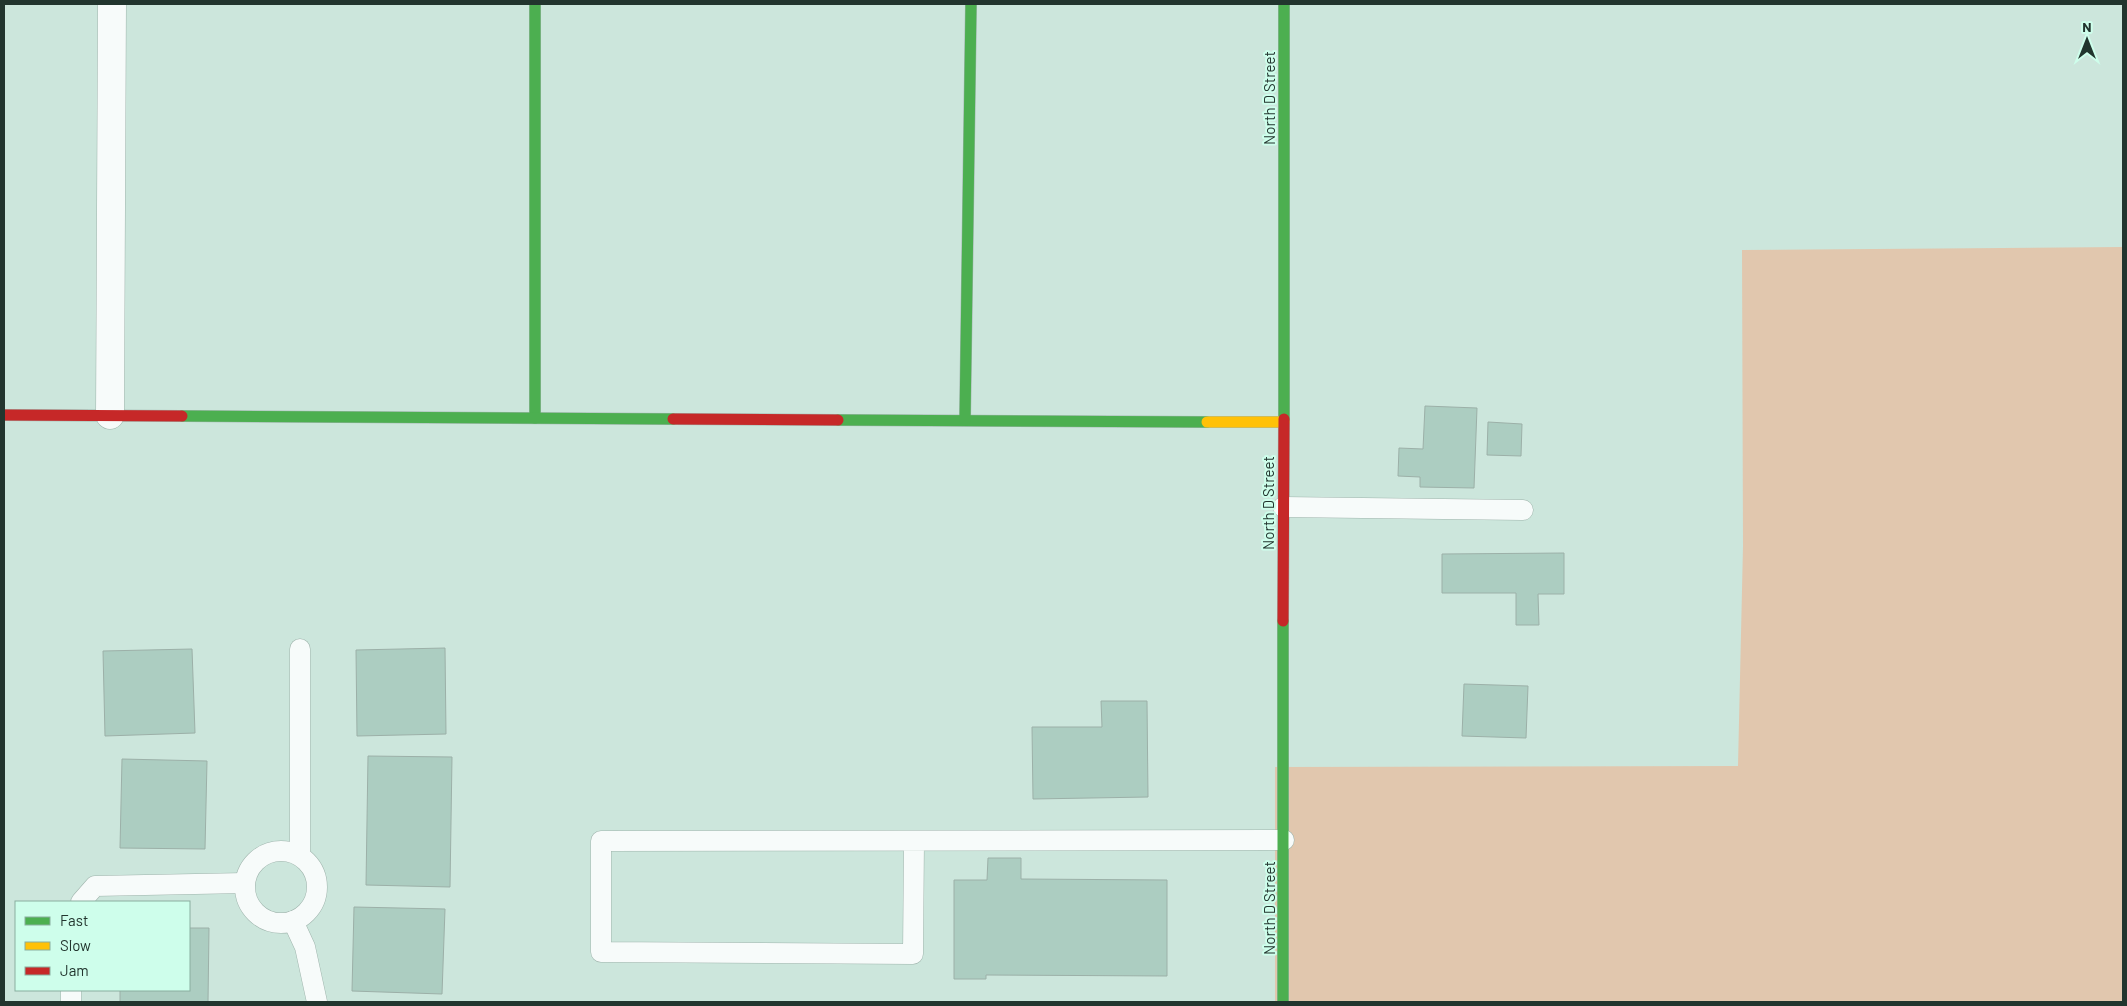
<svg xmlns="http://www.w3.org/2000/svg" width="2127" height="1006" font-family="Barlow,sans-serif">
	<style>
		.green { fill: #e1c7ae }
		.building { fill: #accdc1; stroke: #9cb0a8 }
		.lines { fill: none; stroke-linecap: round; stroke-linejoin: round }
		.lane-casing { stroke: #9fb4ac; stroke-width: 21 }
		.street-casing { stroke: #9fb4ac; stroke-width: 29 }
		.fast-casing { stroke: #9fb4ac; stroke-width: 12 }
		.slow-casing { stroke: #9fb4ac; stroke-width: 12 }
		.jam-casing { stroke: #9fb4ac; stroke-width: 12 }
		.lane { stroke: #f7fbfa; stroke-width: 20 }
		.street { stroke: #f7fbfa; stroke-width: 28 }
		.fast { stroke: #4caf50; stroke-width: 11 }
		.slow { stroke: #ffc107; stroke-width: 11 }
		.jam { stroke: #c62828; stroke-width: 11 }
		.labels { text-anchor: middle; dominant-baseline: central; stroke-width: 4; stroke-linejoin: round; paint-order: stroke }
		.street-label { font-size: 15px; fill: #22352e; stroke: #cefeeb }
	</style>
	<rect width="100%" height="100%" fill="#cce6dc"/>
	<!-- green -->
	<polygon class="green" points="2123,247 2123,1002 1275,1002 1275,767 1738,766 1743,546 1742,250"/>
	<!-- building -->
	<g class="building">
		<polygon points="1425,406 1477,408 1474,488 1420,487 1420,477 1398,476 1399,448 1423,449"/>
		<polygon points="1488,422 1522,424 1521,456 1487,455"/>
		<polygon points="1564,553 1564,594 1538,594 1539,625 1516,625 1516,593 1442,593 1442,554"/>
		<polygon points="445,648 446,734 357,736 356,650"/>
		<polygon points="192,649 195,733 105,736 103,651"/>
		<polygon points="1464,684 1528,686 1526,738 1462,736"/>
		<polygon points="1101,701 1147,701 1148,797 1033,799 1032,727 1102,727"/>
		<polygon points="368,756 452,757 450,887 366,885"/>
		<polygon points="122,759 207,761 205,849 120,848"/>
		<polygon points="988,858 1021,858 1021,879 1167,880 1167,976 986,975 986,979 954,979 954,880 987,880"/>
		<polygon points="354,907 445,909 442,994 352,991"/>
		<polygon points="189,928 209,928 208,1002 120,1002 120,990 189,990"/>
	</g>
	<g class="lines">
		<defs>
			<g id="lane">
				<polyline points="1283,507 1523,510"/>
				<polyline points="300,649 300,856"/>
				<polyline points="914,841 913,954 601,952 601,841 1284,840"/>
				<circle cx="281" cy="887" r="36"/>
				<polyline points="81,902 95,886 245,883"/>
				<polyline points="293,921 305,947 317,1002"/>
				<polyline points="71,1002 71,990"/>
			</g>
			<polyline id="street" points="110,415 112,4"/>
			<g id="fast">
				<polyline points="535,4 535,418"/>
				<polyline points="182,416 673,419"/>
				<polyline points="1284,419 1284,4"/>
				<polyline points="838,420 1207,422"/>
				<polyline points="965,420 971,4"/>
				<polyline points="1283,1002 1283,621"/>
			</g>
			<polyline id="slow" points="1207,422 1284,422"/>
			<g id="jam">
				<polyline points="4,415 182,416"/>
				<polyline points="673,419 838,420"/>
				<polyline points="1283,621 1284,419"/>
			</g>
		</defs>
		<!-- lane casing -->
		<use href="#lane" class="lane-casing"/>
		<!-- street casing -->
		<use href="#street" class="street-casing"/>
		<!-- fast casing -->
		<use href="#fast" class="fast-casing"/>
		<!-- slow casing -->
		<use href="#slow" class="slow-casing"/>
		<!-- jam casing -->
		<use href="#jam" class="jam-casing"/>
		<!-- lane -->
		<use href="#lane" class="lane"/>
		<!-- street -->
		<use href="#street" class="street"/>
		<!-- fast -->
		<use href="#fast" class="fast"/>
		<!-- slow -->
		<use href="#slow" class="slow"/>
		<!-- jam -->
		<use href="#jam" class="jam"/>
	</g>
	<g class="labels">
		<!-- street labels -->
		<g class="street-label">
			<text transform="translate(1269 98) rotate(-90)">North D Street</text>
			<text transform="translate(1268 503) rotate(-90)">North D Street</text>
			<text transform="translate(1269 908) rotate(-90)">North D Street</text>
		</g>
	</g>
	<!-- border -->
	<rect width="2127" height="1006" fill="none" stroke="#22352e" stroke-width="10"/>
	<!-- legend -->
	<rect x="15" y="901" width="175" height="90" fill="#cefeeb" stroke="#89ae9f"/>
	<rect x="25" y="917" width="25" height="8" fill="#4caf50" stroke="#89ae9f"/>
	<text x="60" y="926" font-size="15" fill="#22352e">Fast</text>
	<rect x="25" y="942" width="25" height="8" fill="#ffc107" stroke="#89ae9f"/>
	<text x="60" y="951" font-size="15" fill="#22352e">Slow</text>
	<rect x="25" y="967" width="25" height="8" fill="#c62828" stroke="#89ae9f"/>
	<text x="60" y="976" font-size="15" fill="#22352e">Jam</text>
	<!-- north arrow -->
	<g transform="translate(2087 40)" stroke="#cefeeb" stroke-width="4" paint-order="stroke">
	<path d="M0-4L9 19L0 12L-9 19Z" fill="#22352e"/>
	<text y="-8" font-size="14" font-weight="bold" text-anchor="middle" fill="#22352e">N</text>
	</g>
</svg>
